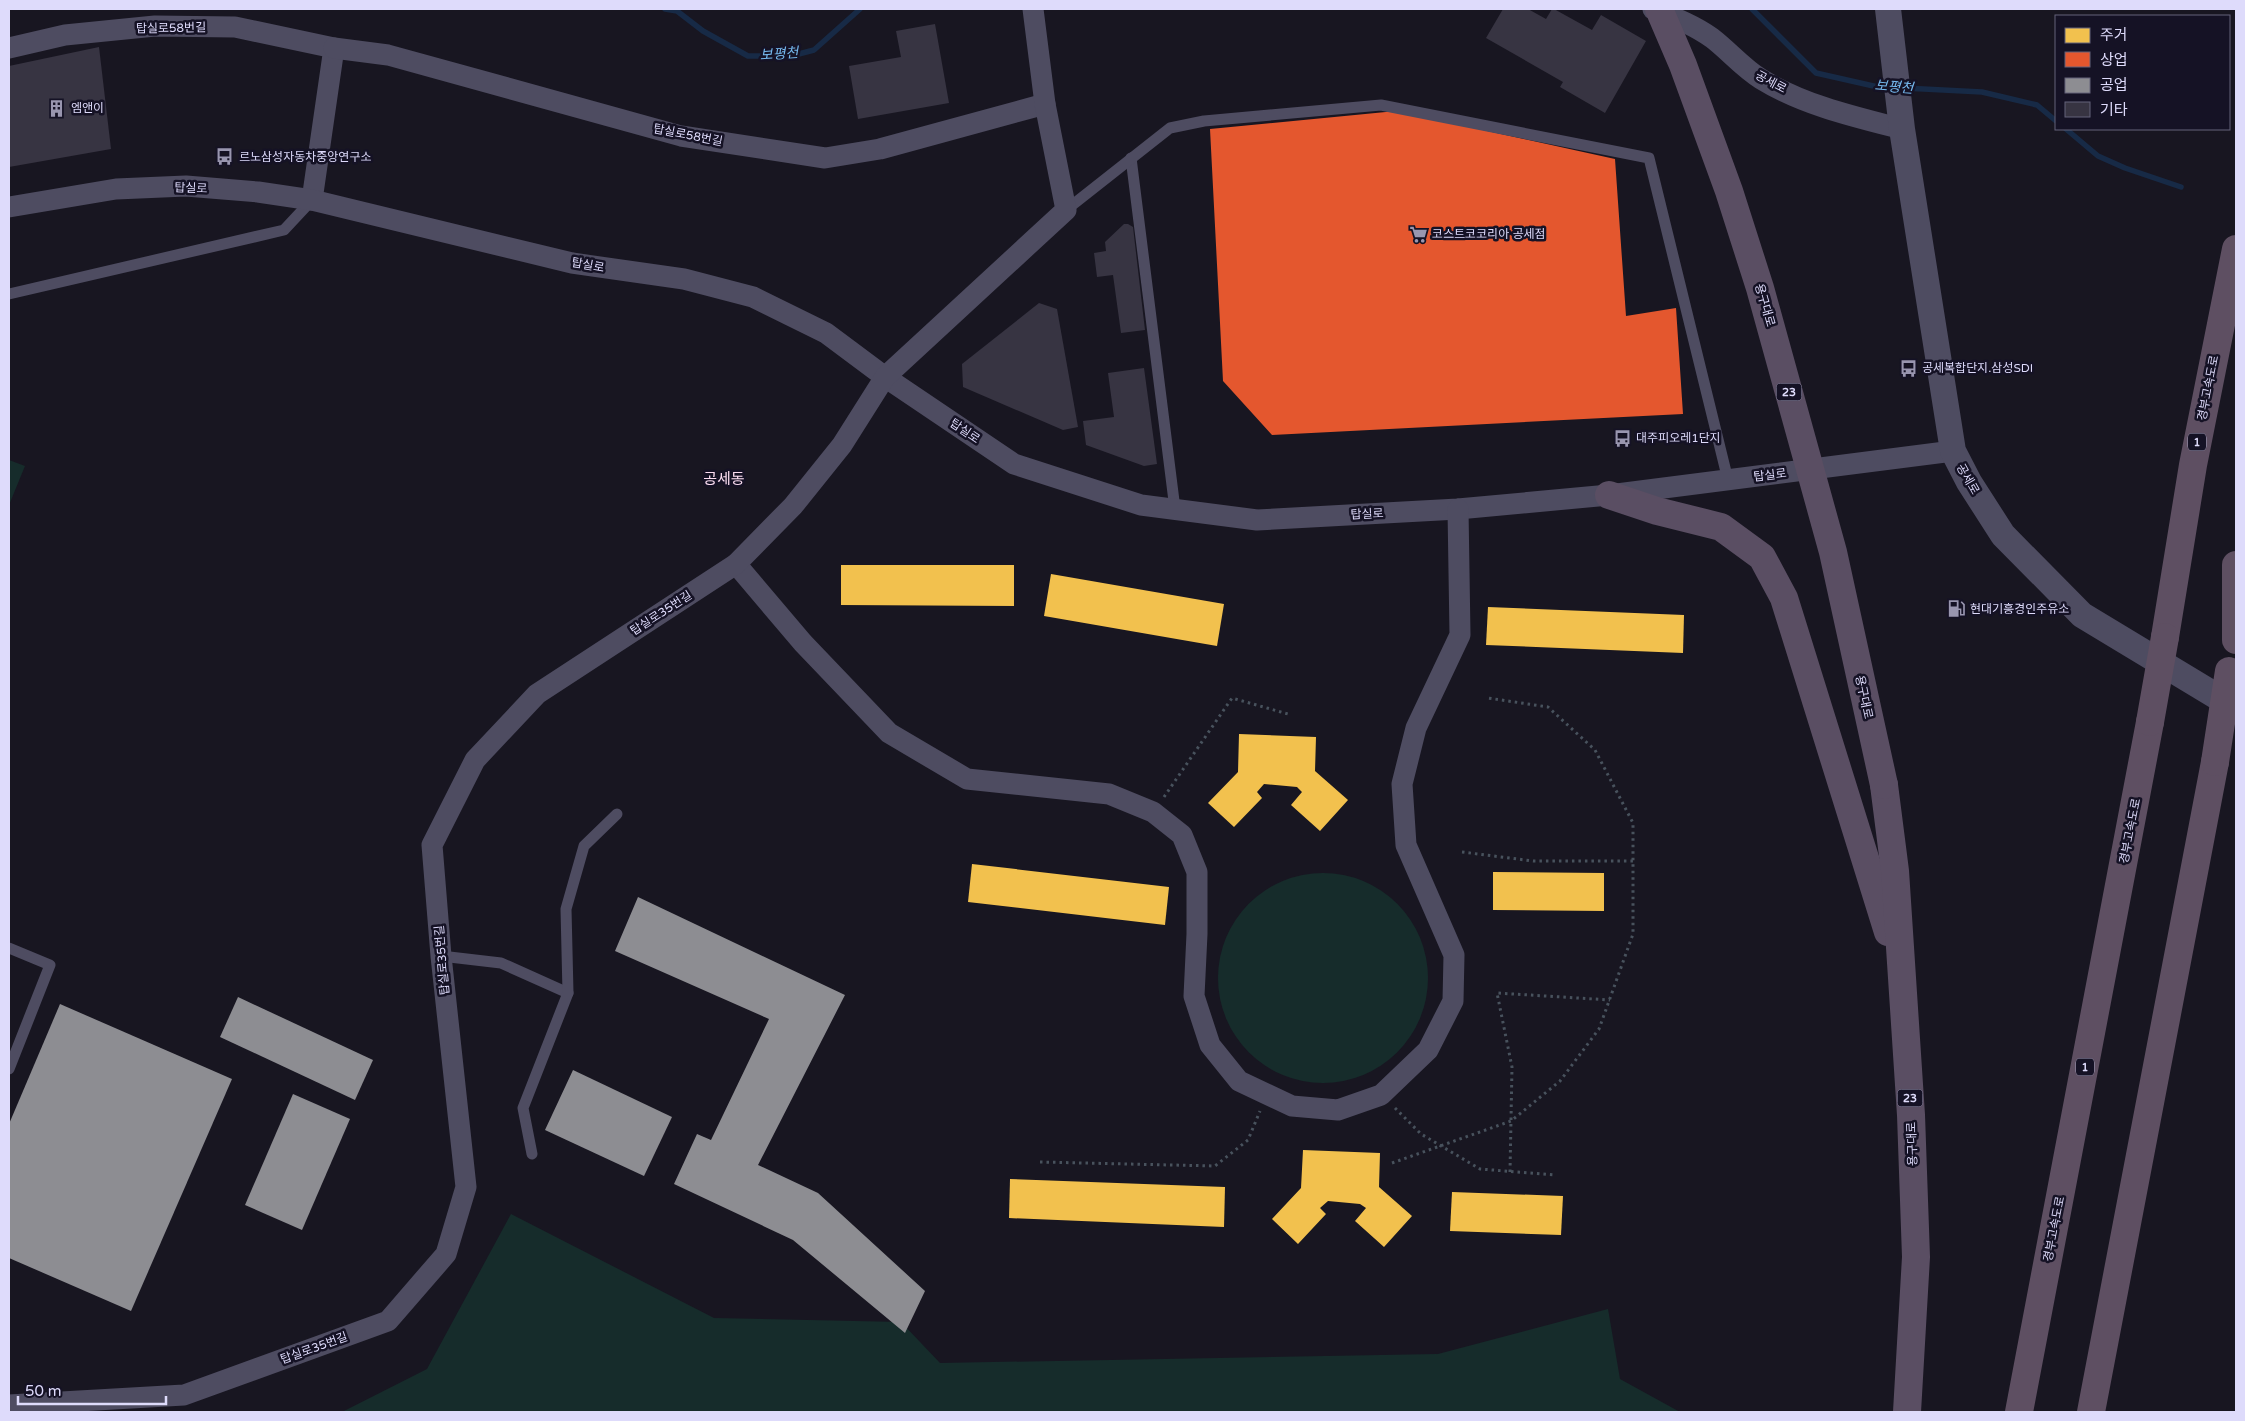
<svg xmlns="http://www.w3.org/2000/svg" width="2245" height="1421" font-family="'Varela Round','Noto Sans KR',sans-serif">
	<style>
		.green { fill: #162c2b }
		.homes { fill: #f2c14e }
		.shops { fill: #e4572e }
		.industry { fill: #8d8d92 }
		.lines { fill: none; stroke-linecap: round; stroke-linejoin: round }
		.stream { stroke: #172a46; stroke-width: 5.5 }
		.building { fill: #373442 }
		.path { stroke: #48525d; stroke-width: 3; stroke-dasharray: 2.5 4; stroke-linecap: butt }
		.service { stroke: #4e4c61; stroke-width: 11 }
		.minor { stroke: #4e4c61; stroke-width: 21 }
		.tertiary { stroke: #4e4c61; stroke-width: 26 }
		.trunk { stroke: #5a4e63; stroke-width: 28 }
		.motorway { stroke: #5e4f62; stroke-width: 28 }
		.trunk-bridge { stroke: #5a4e63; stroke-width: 28 }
		.motorway-bridge { stroke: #5e4f62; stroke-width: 28 }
		.labels { text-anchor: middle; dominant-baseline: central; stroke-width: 5; stroke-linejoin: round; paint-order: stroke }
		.shield { fill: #151225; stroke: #a29fbb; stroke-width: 1 }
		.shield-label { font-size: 11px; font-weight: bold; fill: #dedbfb }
		.street-label { font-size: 12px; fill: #dedbfb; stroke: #151225 }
		.poi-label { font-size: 12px; fill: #dedbfb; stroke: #151225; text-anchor: start }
		.water-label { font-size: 14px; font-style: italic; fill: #76b9ee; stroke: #151225 }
		.quarter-label { font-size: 15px; fill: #fbddf1; stroke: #151225 }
	</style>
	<rect width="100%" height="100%" fill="#181621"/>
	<!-- green -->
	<g class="green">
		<polygon points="9,460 25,466 9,505"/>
		<circle cx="1323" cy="978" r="105"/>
		<polygon points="511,1214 714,1318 901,1322 940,1363 1438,1354 1608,1309 1620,1379 1680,1412 342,1412 427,1369"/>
	</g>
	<!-- homes -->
	<g class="homes">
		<polygon points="841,565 1014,565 1014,606 841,605"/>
		<polygon points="1051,574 1224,604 1217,646 1044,616"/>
		<polygon points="1488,607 1684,615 1683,653 1486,645"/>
		<polygon points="1239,734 1316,737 1315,771 1348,800 1320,831 1291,805 1302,792 1297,787 1264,784 1257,792 1262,798 1234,827 1208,803 1238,772"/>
		<polygon points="972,864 1169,887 1165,925 968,902"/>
		<polygon points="1493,872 1604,873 1604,911 1493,910"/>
		<polygon points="1303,1150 1380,1153 1379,1187 1412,1216 1384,1247 1355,1221 1366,1208 1360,1204 1328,1201 1320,1208 1326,1214 1298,1244 1272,1219 1301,1188"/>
		<polygon points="1010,1179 1225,1187 1224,1227 1009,1218"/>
		<polygon points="1452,1192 1563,1196 1561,1235 1450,1231"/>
	</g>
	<!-- shops -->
	<polygon class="shops" points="1396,111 1615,159 1626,316 1676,308 1683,414 1272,435 1223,381 1210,129"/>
	<!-- industry -->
	<g class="industry">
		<polygon points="638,897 845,995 758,1165 818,1193 925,1291 905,1333 793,1240 674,1184 697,1134 711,1140 769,1019 615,951"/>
		<polygon points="238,997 373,1060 355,1100 220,1037"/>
		<polygon points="60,1004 232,1079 131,1311 9,1258 9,1124"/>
		<polygon points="573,1070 672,1117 644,1176 545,1130"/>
		<polygon points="293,1094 350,1119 302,1230 245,1205"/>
	</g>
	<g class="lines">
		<!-- stream -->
		<g class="stream">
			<polyline points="665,9 677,11 703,31 748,56 791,56 814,50 860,9"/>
			<polyline points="1752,9 1816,73 1878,87 1889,87"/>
			<polyline points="1904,88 1982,92 2037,105 2056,121"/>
			<polyline points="2066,129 2098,156 2125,168 2181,187"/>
		</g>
	</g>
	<!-- building -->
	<g class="building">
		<polygon points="1503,9 1528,9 1546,19 1552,9 1554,9 1592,30 1601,15 1646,41 1605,113 1560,87 1563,82 1486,38"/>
		<polygon points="935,24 949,103 858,119 849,66 901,57 896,31"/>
		<polygon points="99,47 111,149 9,167 9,66"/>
		<polygon points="1124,224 1128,224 1133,227 1145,330 1121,333 1113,275 1097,277 1094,253 1106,251 1105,242"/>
		<polygon points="1039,303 1057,309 1078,427 1063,430 963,387 962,364"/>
		<polygon points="1144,368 1157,464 1144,466 1086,445 1083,421 1114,417 1108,373"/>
	</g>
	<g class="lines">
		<!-- path -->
		<g class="path">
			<polyline points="1164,797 1232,698 1288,714"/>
			<polyline points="1462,852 1533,861 1633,861"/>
			<polyline points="1395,1108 1421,1134 1480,1169 1556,1175"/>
			<polyline points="1040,1162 1215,1166 1248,1140 1260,1111"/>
			<polyline points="1392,1163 1511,1121 1560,1081 1599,1029 1633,934 1633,823 1595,750 1548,707 1488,698"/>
			<polyline points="1510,1172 1512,1067 1497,993 1610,1000"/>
		</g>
		<!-- service -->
		<g class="service">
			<polyline points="1131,158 1175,509"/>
			<polyline points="1066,210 1170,128 1204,121 1381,105 1649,158 1728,480"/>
			<polyline points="9,294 284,230 312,200"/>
			<polyline points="9,948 50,965 9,1069"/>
			<polyline points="441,956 501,963 568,993"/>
			<polyline points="532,1154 523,1108 568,993 566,909 584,846 617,814"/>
		</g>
		<!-- minor -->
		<g class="minor">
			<path d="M1653,9C1673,17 1694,25 1712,38C1729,51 1743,68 1761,79C1803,105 1855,117 1902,129"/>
			<polyline points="9,48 65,35 155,26 235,27 334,48 312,200"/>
			<polyline points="334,48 388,55 681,136 825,158 880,149 1045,104"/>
			<polyline points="9,207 116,189 186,186 258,192 312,200 572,263 684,279 753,297 826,333 885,377 1014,464 1141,505 1257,520 1458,509 1609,495 1953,451"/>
			<polyline points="736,564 803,643 889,733 967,779 1109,794 1153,812 1182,835 1197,872 1197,934 1194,996 1210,1045 1239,1081 1292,1106 1338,1110 1381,1095 1428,1050 1453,1001 1454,955 1406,845 1402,784 1416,728 1460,635 1458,509"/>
			<polyline points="9,1405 184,1395 388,1321 446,1254 466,1187 441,956 432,845 475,760 537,694 736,564 793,506 842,445 885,377 1066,210 1045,104 1033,9"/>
		</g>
		<!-- tertiary -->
		<polyline class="tertiary" points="1888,9 1902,129 1953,451 1969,482 2003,535 2082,615 2236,708"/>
		<!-- trunk -->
		<g class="trunk">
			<polyline points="1609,495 1657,511 1721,527 1762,557 1784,598 1888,932"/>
			<polyline points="1884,785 1895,871 1911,1115 1916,1257 1907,1412"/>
		</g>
		<!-- motorway -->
		<g class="motorway">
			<polyline points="2236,565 2236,640"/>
			<polyline points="2165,637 2193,465 2236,249"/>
			<polyline points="2019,1412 2150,722"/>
			<polyline points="2091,1412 2215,762"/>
		</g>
		<!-- trunk-bridge -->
		<polyline class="trunk-bridge" points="1659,9 1683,65 1729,191 1760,288 1833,552 1884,785"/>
		<!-- motorway-bridge -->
		<g class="motorway-bridge">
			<polyline points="2150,722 2165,637"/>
			<polyline points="2215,762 2229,671"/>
		</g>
	</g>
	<!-- icons -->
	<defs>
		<symbol id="building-bare" viewBox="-9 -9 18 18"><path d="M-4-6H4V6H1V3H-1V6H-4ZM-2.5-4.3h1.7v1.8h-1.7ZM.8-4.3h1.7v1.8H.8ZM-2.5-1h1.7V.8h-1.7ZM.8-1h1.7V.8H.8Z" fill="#9996af" stroke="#151225" stroke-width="2.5" paint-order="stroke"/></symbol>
		<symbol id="bus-bare" viewBox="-9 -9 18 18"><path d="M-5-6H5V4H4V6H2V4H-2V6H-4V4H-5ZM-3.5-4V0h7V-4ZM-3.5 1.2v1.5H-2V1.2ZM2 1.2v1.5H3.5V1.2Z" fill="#9996af" stroke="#151225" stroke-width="2.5" paint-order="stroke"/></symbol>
		<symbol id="supermarket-bare" viewBox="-9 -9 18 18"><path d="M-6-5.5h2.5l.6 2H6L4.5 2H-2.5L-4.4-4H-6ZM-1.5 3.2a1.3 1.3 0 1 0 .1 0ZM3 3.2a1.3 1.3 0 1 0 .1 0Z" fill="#9996af" stroke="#151225" stroke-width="2.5" paint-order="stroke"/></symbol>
		<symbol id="fuel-bare" viewBox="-9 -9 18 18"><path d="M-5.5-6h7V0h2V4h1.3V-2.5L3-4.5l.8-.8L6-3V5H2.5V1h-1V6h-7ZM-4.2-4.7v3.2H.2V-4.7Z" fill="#9996af" stroke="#151225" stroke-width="2.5" paint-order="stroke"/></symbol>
	</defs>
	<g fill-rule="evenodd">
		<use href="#building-bare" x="44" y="96" width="25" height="25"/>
		<use href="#bus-bare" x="212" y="144" width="25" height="25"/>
		<use href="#supermarket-bare" x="1406" y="222" width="25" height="25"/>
		<use href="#bus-bare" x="1896" y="356" width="25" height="25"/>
		<use href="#bus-bare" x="1610" y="426" width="25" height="25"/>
		<use href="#fuel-bare" x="1944" y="596" width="25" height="25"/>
	</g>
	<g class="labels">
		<!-- shield labels -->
		<g class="shield">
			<rect x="1776.5" y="383.5" width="25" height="17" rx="4"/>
			<rect x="2188" y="433.5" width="18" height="17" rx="4"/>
			<rect x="2076" y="1058.5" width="18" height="17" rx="4"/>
			<rect x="1897.5" y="1089.5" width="25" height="17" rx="4"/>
		</g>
		<g class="shield-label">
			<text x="1789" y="392">23</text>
			<text x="2197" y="442">1</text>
			<text x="2085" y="1067">1</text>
			<text x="1910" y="1098">23</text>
		</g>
		<!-- street labels -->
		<g class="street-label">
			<text transform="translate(171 28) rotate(-1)">탑실로58번길</text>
			<text transform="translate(1771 82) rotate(28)">공세로</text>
			<text transform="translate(688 135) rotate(11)">탑실로58번길</text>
			<text transform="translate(191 188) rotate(2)">탑실로</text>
			<text transform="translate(588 265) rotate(10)">탑실로</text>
			<text transform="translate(1765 305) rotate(74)">용구대로</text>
			<text transform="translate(2208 388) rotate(-79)">경부고속도로</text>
			<text transform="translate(965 431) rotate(34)">탑실로</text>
			<text transform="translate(1770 475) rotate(-7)">탑실로</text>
			<text transform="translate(1968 479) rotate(60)">공세로</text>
			<text transform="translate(1367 514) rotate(-3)">탑실로</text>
			<text transform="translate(661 613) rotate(-33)">탑실로35번길</text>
			<text transform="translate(1864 697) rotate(78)">용구대로</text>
			<text transform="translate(2130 831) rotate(-79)">경부고속도로</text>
			<text transform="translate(442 960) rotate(-95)">탑실로35번길</text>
			<text transform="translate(1912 1144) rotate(-92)">용구대로</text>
			<text transform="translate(2054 1229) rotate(-79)">경부고속도로</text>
			<text transform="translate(314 1348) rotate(-20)">탑실로35번길</text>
		</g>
		<!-- poi labels -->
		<g class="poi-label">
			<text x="71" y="108">엠앤이</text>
			<text x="239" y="157">르노삼성자동차중앙연구소</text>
			<text x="1432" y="234">코스트코코리아 공세점</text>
			<text x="1922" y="368">공세복합단지.삼성SDI</text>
			<text x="1636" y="438">대주피오레1단지</text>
			<text x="1970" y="609">현대기흥경인주유소</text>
		</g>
		<!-- water labels -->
		<g class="water-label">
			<text transform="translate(779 54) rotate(-4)">보평천</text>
			<text transform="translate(1894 87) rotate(5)">보평천</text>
		</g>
		<!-- quarter labels -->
		<g class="quarter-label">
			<text x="724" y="479">공세동</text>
		</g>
	</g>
	<!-- border -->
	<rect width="2245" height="1421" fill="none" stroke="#dedbfb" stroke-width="20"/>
	<!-- legend -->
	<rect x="2055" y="15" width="175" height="115" fill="#151225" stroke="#65627b"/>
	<rect x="2065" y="28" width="25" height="15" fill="#f2c14e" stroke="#65627b"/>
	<text x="2100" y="40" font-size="15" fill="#dedbfb">주거</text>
	<rect x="2065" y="52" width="25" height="15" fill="#e4572e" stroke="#65627b"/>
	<text x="2100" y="65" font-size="15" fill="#dedbfb">상업</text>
	<rect x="2065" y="78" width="25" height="15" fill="#8d8d92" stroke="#65627b"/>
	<text x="2100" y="90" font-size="15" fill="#dedbfb">공업</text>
	<rect x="2065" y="102" width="25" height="15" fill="#373442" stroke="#65627b"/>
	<text x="2100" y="115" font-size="15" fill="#dedbfb">기타</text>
	<!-- scale -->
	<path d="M18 1396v8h148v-8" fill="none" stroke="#dedbfb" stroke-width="2.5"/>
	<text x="25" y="1396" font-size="15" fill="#dedbfb" stroke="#151225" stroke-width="4" paint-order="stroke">50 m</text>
</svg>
